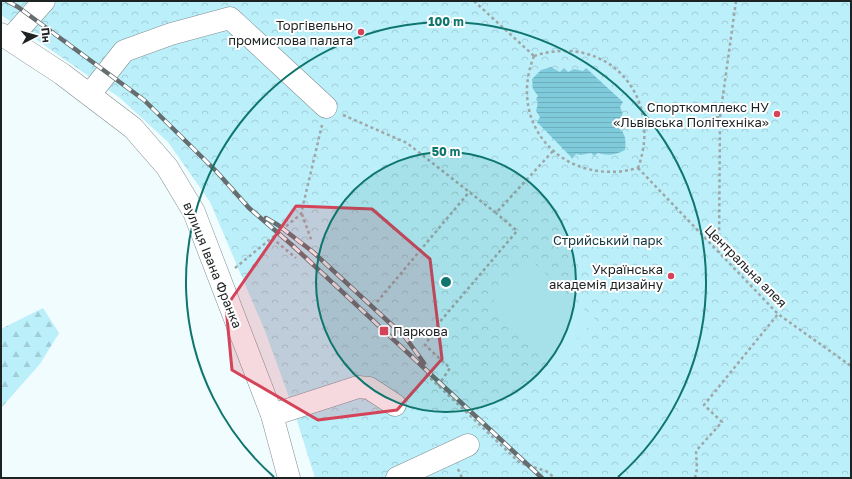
<svg xmlns="http://www.w3.org/2000/svg" width="852" height="479" font-family="'Golos Text',sans-serif">
	<style>
		.forest { fill: url(#forest-firs) }
		.park { fill: url(#park-crowns) }
		.pitch { fill: #bbeffa }
		.water { fill: url(#water-rules) }
		.lines { fill: none; stroke-linecap: round; stroke-linejoin: round }
		.minor-casing { stroke: #828e91; stroke-width: 23 }
		.major-casing { stroke: #828e91; stroke-width: 23 }
		.path { stroke: #9ea7a8; stroke-width: 2.5; stroke-dasharray: 3 3; stroke-linecap: butt }
		.minor { stroke: #fff; stroke-width: 22 }
		.major { stroke: #fff; stroke-width: 22 }
		.rail-casing { stroke: #666d6f; stroke-width: 4.5 }
		.rail { stroke: #fff; stroke-width: 3; stroke-dasharray: 9; stroke-linecap: butt }
		.marked { fill: #d44358; fill-opacity: 0.2; stroke: #d44358; stroke-width: 3; stroke-linejoin: round }
		.ring { fill: none; stroke: #0f766e; stroke-width: 2 }
		.poi-dot { fill: #d44358; stroke: #fff; stroke-width: 1.5 }
		.labels { text-anchor: middle; dominant-baseline: central; stroke-width: 4; stroke-linejoin: round; paint-order: stroke }
		.poi-label { font-size: 13px; fill: #1d2223; stroke: #fff; text-anchor: end }
		.park-label { font-size: 13px; fill: #133840; stroke: #fff }
		.street-label { font-size: 13px; fill: #1d2223; stroke: #fff }
		.centre { fill: #0f766e; stroke: #fff; stroke-width: 2 }
		.ring-label { font-size: 12px; text-anchor: middle; font-weight: bold; fill: #0f766e; stroke: #fff; stroke-width: 4; stroke-linejoin: round; paint-order: stroke }
	</style>
	<defs>
		<pattern id="forest-firs" width="22" height="20" patternUnits="userSpaceOnUse"><rect width="22" height="20" fill="#bbeffa"/><path d="M5 1l3.5 6h-7zM16 11l3.5 6h-7z" fill="#a0cdd6"/></pattern>
		<pattern id="park-crowns" width="20" height="18" patternUnits="userSpaceOnUse"><rect width="20" height="18" fill="#bbeffa"/><path d="M2 6a3 3 0 1 1 6 0M12 15a3 3 0 1 1 6 0" fill="none" stroke="#a0cdd6"/></pattern>
		<pattern id="water-rules" width="6" height="5" patternUnits="userSpaceOnUse"><rect width="6" height="5" fill="#7fcbdb"/><path d="M0 2.5h6" fill="none" stroke="#6daebc"/></pattern>
	</defs>
	<rect width="100%" height="100%" fill="#f1fcfe"/>
	<!-- forest -->
	<polygon class="forest" points="43,308 59,333 40,364 1,408 1,329"/>
	<!-- park -->
	<polygon class="park" points="1,1 851,1 851,478 315,478 293,408 265,331 210,202 168,142 120,98 1,15"/>
	<!-- pitch -->
	<polygon class="pitch" points="531,260 595,319 553,365 489,306"/>
	<!-- water -->
	<path class="water" d="M551,67L560,72L564,68L568,72L574,69L583,71L586,68L623,102L620,107C623,113 623,116 620,121L622,125L621,130C626,136 626,142 625,150C616,155 607,156 598,153L594,156L591,153L581,155L576,154L572,158L537,122L540,117L536,111L538,103L536,99L538,96L533,89L532,79L541,70Z"/>
	<g class="lines">
		<defs>
			<g id="minor">
				<polyline points="10,39 44,1"/>
				<polyline points="90,94 124,51 171,34 230,18 326,107"/>
				<polyline points="272,415 358,387 369,388 395,405"/>
				<polyline points="397,478 468,445"/>
			</g>
			<polyline id="major" points="1,34 62,74 133,128 167,167 194,212 272,415 289,478"/>
		</defs>
		<!-- minor casing -->
		<use href="#minor" class="minor-casing"/>
		<!-- major casing -->
		<use href="#major" class="major-casing"/>
		<!-- path -->
		<g class="path">
			<polyline points="474,1 534,56"/>
			<path d="M534,56C608,32 664,97 638,168"/>
			<path d="M534,56C506,127 566,188 638,168"/>
			<polyline points="343,115 407,143 496,213 553,151"/>
			<polyline points="720,117 736,1"/>
			<polyline points="645,128 720,117 719,253"/>
			<polyline points="638,168 778,314 851,366"/>
			<polyline points="302,214 312,242"/>
			<polyline points="272,238 296,258"/>
			<polyline points="235,268 301,214 322,125"/>
			<polyline points="377,302 470,191"/>
			<polyline points="426,374 520,463 546,471 555,478"/>
			<polyline points="438,386 450,368 425,345 438,324 517,231 496,213"/>
			<polyline points="458,469 462,478"/>
			<polyline points="695,478 697,469 696,451 722,422 704,405 778,314"/>
		</g>
		<!-- minor -->
		<use href="#minor" class="minor"/>
		<!-- major -->
		<use href="#major" class="major"/>
		<defs>
			<g id="rail">
				<polyline points="7,1 18,7 144,100 216,171 249,208 292,245 542,478"/>
				<polyline points="266,218 278,225 313,252 405,337 424,363"/>
			</g>
		</defs>
		<!-- rail casing -->
		<use href="#rail" class="rail-casing"/>
		<!-- rail -->
		<use href="#rail" class="rail"/>
	</g>
	<!-- marked area -->
	<path class="marked" d="M296,206L372,209L430,259L442,359L397,410L318,420L232,370L226,307Z"/>
	<!-- distance rings -->
	<circle cx="446" cy="282" r="130" fill="#0f766e" fill-opacity=".12"/>
	<g class="ring">
		<circle cx="446" cy="282" r="130"/>
		<path d="M274 477A260 260 0 1 1 618 477"/>
	</g>
	<!-- markers -->
	<g class="poi-dot">
		<circle cx="361" cy="32" r="4"/>
		<circle cx="777" cy="114" r="4"/>
		<circle cx="671" cy="276" r="4"/>
		<rect x="379" y="326" width="10" height="10" rx="2"/>
	</g>
	<g class="labels">
		<!-- poi labels -->
		<g class="poi-label">
			<text x="353" y="25">Торгівельно<tspan x="353" dy="15">промислова палата</tspan></text>
			<text x="769" y="107">Спорткомплекс НУ<tspan x="769" dy="15">«Львівська Політехніка»</tspan></text>
			<text x="663" y="269">Українська<tspan x="663" dy="15">академія дизайну</tspan></text>
			<text x="393" y="331" text-anchor="start">Паркова</text>
		</g>
		<!-- park labels -->
		<g class="park-label">
			<text x="608" y="240">Стрийський парк</text>
		</g>
		<!-- street labels -->
		<g class="street-label">
			<text transform="translate(213 265) rotate(68)">вулиця Івана Франка</text>
			<text transform="translate(746 266) rotate(45)">Центральна алея</text>
		</g>
	</g>
	<circle cx="446" cy="282" r="6" class="centre"/>
	<g class="ring-label">
		<text x="446" y="26">100 m</text>
		<text x="446" y="156">50 m</text>
	</g>
	<!-- border -->
	<rect width="852" height="479" fill="none" stroke="#1d2223" stroke-width="4"/>
	<!-- north arrow -->
	<g transform="translate(36 36) rotate(84)" stroke="#ffffff" stroke-width="3" paint-order="stroke">
	<path d="M0-3L7 15L0 10L-7 15Z" fill="#1d2223"/>
	<text y="-6" font-size="11" font-weight="bold" text-anchor="middle" fill="#1d2223">Пн</text>
	</g>
</svg>
